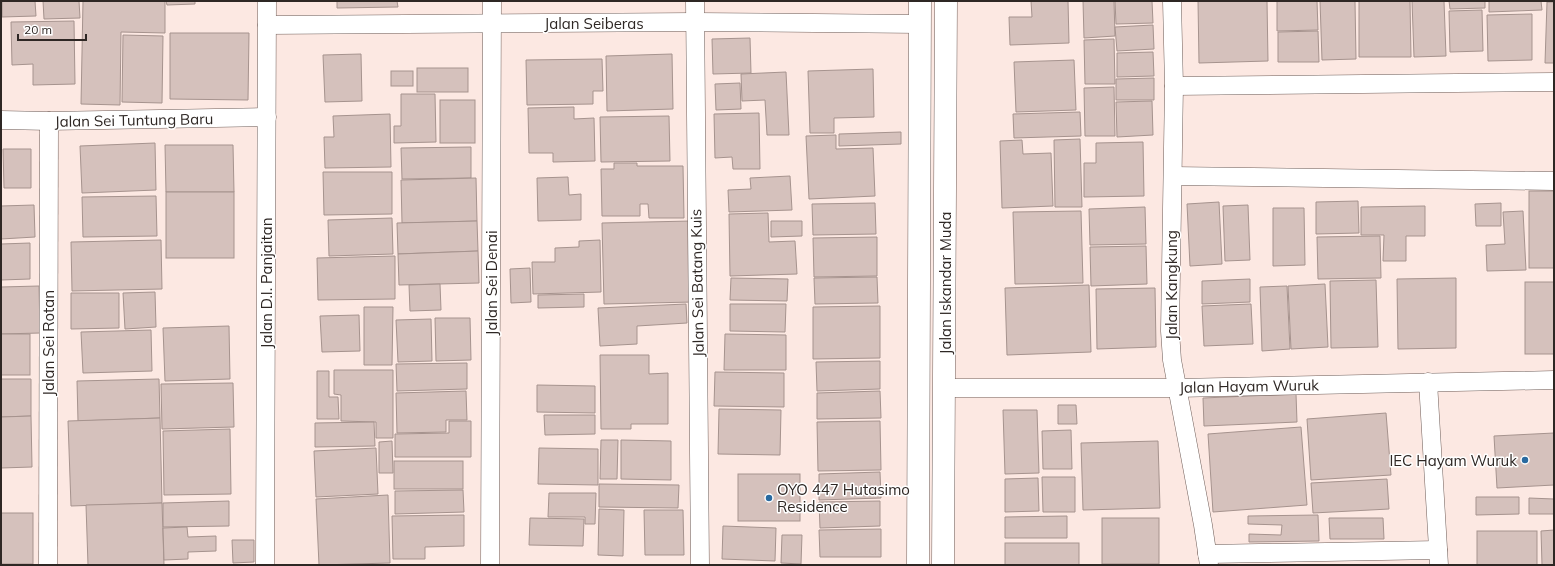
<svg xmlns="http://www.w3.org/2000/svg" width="1555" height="566" font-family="Mulish,sans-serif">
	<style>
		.building { fill: #d5c1bc; stroke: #a6938e }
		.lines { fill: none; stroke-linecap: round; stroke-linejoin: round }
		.minor-casing { stroke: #6f5e59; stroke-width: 19 }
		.secondary-casing { stroke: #6f5e59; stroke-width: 23 }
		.minor { stroke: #fff; stroke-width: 18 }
		.secondary { stroke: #fff; stroke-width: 22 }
		.poi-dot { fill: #296aa0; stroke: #fff; stroke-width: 1.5 }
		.labels { text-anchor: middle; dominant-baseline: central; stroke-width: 3; stroke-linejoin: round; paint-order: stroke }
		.street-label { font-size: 15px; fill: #2e2724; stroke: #fff }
		.poi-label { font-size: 15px; fill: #2e2724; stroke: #fff; text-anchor: end }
	</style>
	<rect width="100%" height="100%" fill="#fce8e2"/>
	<!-- building -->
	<g class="building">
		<polygon points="2,1 35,1 36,16 2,17"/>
		<polygon points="43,1 79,1 80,18 44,19"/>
		<polygon points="83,1 165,1 165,33 121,32 120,105 81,104"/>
		<polygon points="166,1 195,1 195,4 167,5"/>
		<polygon points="337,1 397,1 398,7 337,8"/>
		<polygon points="1031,1 1068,1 1069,43 1010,45 1009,17 1032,17"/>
		<polygon points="1083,1 1114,1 1115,36 1084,38"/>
		<polygon points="1115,1 1152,1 1153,23 1116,24"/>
		<polygon points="1198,1 1267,1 1268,61 1199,63"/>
		<polygon points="1277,1 1317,1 1318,30 1277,31"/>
		<polygon points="1320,1 1355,1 1356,59 1322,60"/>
		<polygon points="1359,1 1410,1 1411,57 1359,57"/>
		<polygon points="1412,1 1444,1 1446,56 1414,57"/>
		<polygon points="1449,1 1485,1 1485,8 1450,9"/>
		<polygon points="1489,1 1541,1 1542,10 1489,12"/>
		<polygon points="1547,2 1554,2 1554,63 1545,63"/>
		<polygon points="1482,10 1483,51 1450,52 1449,11"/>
		<polygon points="1532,14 1532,60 1488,61 1487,15"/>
		<polygon points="74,21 75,84 33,85 33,64 12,65 11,22"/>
		<polygon points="1153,25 1154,49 1117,51 1115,27"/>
		<polygon points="1318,31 1319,62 1278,62 1278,32"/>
		<polygon points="170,33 249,33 248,100 170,99"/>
		<polygon points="123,35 163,36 162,103 122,102"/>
		<polygon points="750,38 751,73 713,74 712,39"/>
		<polygon points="1114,39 1115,84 1085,84 1084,40"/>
		<polygon points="1153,52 1154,76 1117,77 1117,53"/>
		<polygon points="361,54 362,101 325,102 323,55"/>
		<polygon points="672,54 673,109 607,111 606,56"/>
		<polygon points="602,59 603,91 593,91 593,104 527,105 526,60"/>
		<polygon points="1074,60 1076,110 1016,112 1014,62"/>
		<rect x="417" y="68" width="51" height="24"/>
		<polygon points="873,69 874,117 834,118 834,133 810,133 808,71"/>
		<rect x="391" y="71" width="22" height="15"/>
		<polygon points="786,72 789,135 767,135 765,100 742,101 741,74"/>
		<polygon points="1154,78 1154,100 1116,100 1116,79"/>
		<polygon points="740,83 741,109 716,110 715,84"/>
		<polygon points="1114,87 1115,136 1085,136 1084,88"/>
		<polygon points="401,94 435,94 436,142 394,143 394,126 401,126"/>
		<rect x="440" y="100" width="35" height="43"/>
		<polygon points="1152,101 1153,135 1117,137 1116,102"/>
		<polygon points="574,107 574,119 594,118 595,161 553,162 553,153 529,153 528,108"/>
		<polygon points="1080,112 1081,136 1014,138 1013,114"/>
		<polygon points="759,113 760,169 733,169 732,157 715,158 714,114"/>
		<polygon points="390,114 391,167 325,168 324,137 334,137 333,116"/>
		<polygon points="669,116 670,161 601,162 600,117"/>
		<polygon points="901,132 901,144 839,146 839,134"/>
		<polygon points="836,135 836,149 873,148 875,196 809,199 806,136"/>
		<polygon points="1080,139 1082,207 1055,207 1054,140"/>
		<polygon points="1022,140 1023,154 1051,153 1053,206 1002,208 1000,141"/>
		<polygon points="1143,142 1144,196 1084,197 1084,163 1096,163 1096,143"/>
		<polygon points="155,143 156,190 82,193 80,146"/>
		<polygon points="165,145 233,145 234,192 166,192"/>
		<polygon points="471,147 471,178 402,179 401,148"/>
		<polygon points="3,149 31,149 31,188 4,188"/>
		<polygon points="614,163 637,163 637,166 683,166 684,218 649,218 648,204 640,204 640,216 602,216 601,169 614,169"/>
		<polygon points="323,172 392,172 392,214 324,215"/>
		<polygon points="790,176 792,210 729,212 728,190 751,189 750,178"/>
		<polygon points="568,177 569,195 581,194 581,220 538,221 537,178"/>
		<polygon points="476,178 477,221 402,223 401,180"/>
		<rect x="1529" y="191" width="25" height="77"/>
		<rect x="166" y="192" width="68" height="66"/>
		<polygon points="156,196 157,236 83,237 82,197"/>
		<polygon points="1358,201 1359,233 1316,234 1316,202"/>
		<polygon points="1219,202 1222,264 1190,266 1187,204"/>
		<polygon points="875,203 876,234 813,235 812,204"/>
		<polygon points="1501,203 1501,226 1476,226 1475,204"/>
		<polygon points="34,205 35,237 1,239 1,206"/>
		<polygon points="1248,205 1250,260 1225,261 1223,206"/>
		<polygon points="1425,206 1425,236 1406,236 1406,261 1383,261 1384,235 1361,235 1361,207"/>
		<polygon points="1145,207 1146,244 1090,245 1089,209"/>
		<polygon points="1273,208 1304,208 1305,265 1273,266"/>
		<polygon points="1081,211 1083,283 1015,284 1013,212"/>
		<polygon points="1523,211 1526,270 1487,271 1486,245 1505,244 1503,212"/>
		<polygon points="768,213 769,242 795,241 797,274 730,276 729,214"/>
		<polygon points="392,218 393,254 329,256 328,220"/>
		<polygon points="477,221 478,251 398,254 397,223"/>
		<polygon points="691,221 693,302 604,304 602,223"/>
		<polygon points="771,221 802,221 802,236 771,237"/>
		<polygon points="1380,236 1381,278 1318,279 1317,237"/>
		<polygon points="877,237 877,276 814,277 813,238"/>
		<polygon points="161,240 162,289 72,291 71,242"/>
		<polygon points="600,240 601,292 533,294 532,262 555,262 555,248 579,247 579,241"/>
		<polygon points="30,243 30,279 1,280 1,244"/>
		<polygon points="1146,246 1147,284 1091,286 1090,247"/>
		<polygon points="478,251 479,283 399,285 398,254"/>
		<polygon points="395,256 395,299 318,300 317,258"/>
		<polygon points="530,268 531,302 511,303 510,269"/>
		<polygon points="877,277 878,303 815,304 814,278"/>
		<polygon points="731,278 788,279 787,301 730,300"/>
		<polygon points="1456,278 1456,348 1398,349 1397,279"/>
		<polygon points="1250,279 1250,302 1202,304 1202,281"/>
		<polygon points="1376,280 1378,347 1331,348 1330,281"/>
		<rect x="1525" y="282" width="29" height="72"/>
		<polygon points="440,284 441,310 410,311 409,285"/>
		<polygon points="1325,284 1328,347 1291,349 1288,286"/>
		<polygon points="1089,285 1091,352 1007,355 1005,288"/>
		<polygon points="39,286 40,333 1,334 1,287"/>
		<polygon points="1287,286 1290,349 1262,351 1260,287"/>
		<polygon points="1155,288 1156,347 1097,349 1096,289"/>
		<polygon points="155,292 156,327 125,329 123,293"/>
		<polygon points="71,293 119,293 119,328 71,329"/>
		<polygon points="584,294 584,307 538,308 538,295"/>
		<polygon points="686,304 687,323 637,326 637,344 600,346 598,308"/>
		<polygon points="730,304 786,304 785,332 730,331"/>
		<polygon points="1251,304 1253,344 1204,346 1202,306"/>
		<polygon points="880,306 880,358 813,359 813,307"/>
		<polygon points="364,307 393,307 392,365 364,365"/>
		<polygon points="359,315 360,351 322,352 320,316"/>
		<polygon points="435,318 470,318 471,360 436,361"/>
		<polygon points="431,319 432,361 398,362 396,320"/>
		<polygon points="229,326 230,379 165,381 163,328"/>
		<polygon points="151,330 152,371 83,373 81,332"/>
		<rect x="1" y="334" width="29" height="41"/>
		<polygon points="725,334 786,335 786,370 724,370"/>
		<polygon points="600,355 649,355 649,374 668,373 668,424 631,424 631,429 601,429"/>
		<polygon points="880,361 880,389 817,391 816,362"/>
		<polygon points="467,363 467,389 397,391 396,364"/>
		<polygon points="334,370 393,370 393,438 376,438 376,422 341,421 341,395 334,394"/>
		<polygon points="317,371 329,371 329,397 338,397 339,419 317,419"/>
		<polygon points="715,372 784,373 784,407 714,406"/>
		<polygon points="1,379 31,379 31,416 1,417"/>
		<polygon points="159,379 160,418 78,421 77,381"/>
		<polygon points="233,383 234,427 162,429 161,384"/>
		<polygon points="537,385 595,386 595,413 537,412"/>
		<polygon points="466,391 467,420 446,420 446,432 397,433 396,393"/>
		<polygon points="880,391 881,418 817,419 817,393"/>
		<polygon points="1296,394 1297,422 1204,426 1203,398"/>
		<polygon points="1058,405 1076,405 1077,424 1058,424"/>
		<polygon points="719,409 781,410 780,455 718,454"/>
		<polygon points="1003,410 1037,410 1039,473 1005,474"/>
		<polygon points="1386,413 1391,475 1311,480 1307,419"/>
		<polygon points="544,415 595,415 595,434 545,435"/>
		<polygon points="31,416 32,467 1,468 1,417"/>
		<polygon points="160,418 162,503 71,506 68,421"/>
		<polygon points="449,421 471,421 471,457 395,457 395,434 449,433"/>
		<polygon points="880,421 881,470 818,471 817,422"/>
		<polygon points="374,422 375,446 315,447 315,423"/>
		<polygon points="1301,427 1307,505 1213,512 1208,434"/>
		<polygon points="230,429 231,494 164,495 163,431"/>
		<polygon points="1071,430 1072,469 1043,469 1042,431"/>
		<polygon points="1554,433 1554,485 1497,488 1494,436"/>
		<polygon points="601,440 618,440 617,479 600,479"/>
		<polygon points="621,440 671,441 671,480 621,479"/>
		<polygon points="392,441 393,473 379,473 379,442"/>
		<polygon points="1158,441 1160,508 1083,510 1081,443"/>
		<polygon points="376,448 378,494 316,497 314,451"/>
		<polygon points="539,448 598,449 598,485 538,484"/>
		<rect x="394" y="461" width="69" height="28"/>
		<polygon points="880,472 881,498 819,500 819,474"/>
		<rect x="738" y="474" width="62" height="47"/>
		<polygon points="1042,477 1075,477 1075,512 1043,512"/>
		<polygon points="1038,478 1039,511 1005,512 1005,479"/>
		<polygon points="1387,479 1389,509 1313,513 1311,483"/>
		<polygon points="599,484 679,485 678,508 599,507"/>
		<polygon points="463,490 464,512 395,514 395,491"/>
		<polygon points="549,493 596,493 595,524 585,524 585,517 548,517"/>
		<polygon points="388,495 390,563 319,565 316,499"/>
		<polygon points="1476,497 1519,497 1519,514 1476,515"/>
		<polygon points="1529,498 1554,499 1554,514 1529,514"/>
		<polygon points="229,501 229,526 163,527 163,503"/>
		<polygon points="880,501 880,526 820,528 819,502"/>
		<polygon points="162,503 164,565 88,565 86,505"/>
		<polygon points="599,509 624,510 623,556 598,555"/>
		<polygon points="644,510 683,510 684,555 645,555"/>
		<rect x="1" y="513" width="32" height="51"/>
		<polygon points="464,515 464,546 425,547 425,559 393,559 392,516"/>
		<polygon points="1318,515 1319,541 1249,542 1249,534 1281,535 1282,525 1248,524 1248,516"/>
		<polygon points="1067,516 1067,538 1005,538 1005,517"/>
		<polygon points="530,518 584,519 583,546 529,545"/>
		<rect x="1102" y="518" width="57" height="46"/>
		<polygon points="1329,518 1383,518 1384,539 1330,539"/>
		<polygon points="723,526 776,528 775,561 722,559"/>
		<polygon points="187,527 188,537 216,536 216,551 188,552 188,559 164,560 163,528"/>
		<polygon points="881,529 881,557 820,557 819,530"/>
		<polygon points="1554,530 1554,565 1542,565 1541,531"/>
		<rect x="1477" y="531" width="60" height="34"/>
		<polygon points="782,535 802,535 801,564 781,563"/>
		<polygon points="232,540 254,540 254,562 233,563"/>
		<rect x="1005" y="543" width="74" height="22"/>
	</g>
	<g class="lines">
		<defs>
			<g id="minor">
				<polyline points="695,1 700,565"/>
				<polyline points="1172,1 1174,86 1170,331 1172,360 1203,525 1209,565"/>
				<polyline points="267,25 695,22 920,24"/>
				<polyline points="1174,86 1554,82"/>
				<polyline points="1,120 49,121 267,117"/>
				<polyline points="1173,176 1554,181"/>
				<polyline points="1428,382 1439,565"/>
				<polyline points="944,388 1177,388 1554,380"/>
				<polyline points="1207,554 1438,550"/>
				<polyline points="48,565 49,121"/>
				<polyline points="265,565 267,1"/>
				<polyline points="490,565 492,1"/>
			</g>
			<g id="secondary">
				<polyline points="918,565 920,1"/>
				<polyline points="943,565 946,1"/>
			</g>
		</defs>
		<!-- minor casing -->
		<use href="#minor" class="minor-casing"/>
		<!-- secondary casing -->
		<use href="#secondary" class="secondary-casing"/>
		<!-- minor -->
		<use href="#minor" class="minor"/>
		<!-- secondary -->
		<use href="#secondary" class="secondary"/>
	</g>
	<!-- markers -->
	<g class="poi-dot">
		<circle cx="1525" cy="460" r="4"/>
		<circle cx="769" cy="498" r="4"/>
	</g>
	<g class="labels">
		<!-- street labels -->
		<g class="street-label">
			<text x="594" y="23">Jalan Seiberas</text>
			<text transform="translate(134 120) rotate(-1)">Jalan Sei Tuntung Baru</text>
			<text transform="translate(266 283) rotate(-90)">Jalan D.I. Panjaitan</text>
			<text transform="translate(491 283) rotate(-90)">Jalan Sei Denai</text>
			<text transform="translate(697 283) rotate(-91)">Jalan Sei Batang Kuis</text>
			<text transform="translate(945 283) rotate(-90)">Jalan Iskandar Muda</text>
			<text transform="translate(1171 285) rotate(-90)">Jalan Kangkung</text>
			<text transform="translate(48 343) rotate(-90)">Jalan Sei Rotan</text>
			<text transform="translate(1249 386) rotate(-1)">Jalan Hayam Wuruk</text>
		</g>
		<!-- poi labels -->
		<g class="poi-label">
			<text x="1517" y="460">IEC Hayam Wuruk</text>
			<text x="777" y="489" text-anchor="start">OYO 447 Hutasimo<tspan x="777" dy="17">Residence</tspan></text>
		</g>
	</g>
	<!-- border -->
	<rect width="1555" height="566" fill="none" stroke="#2e2724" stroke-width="4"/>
	<!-- scale -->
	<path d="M18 34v6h68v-6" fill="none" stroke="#2e2724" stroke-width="2"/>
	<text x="24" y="34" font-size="12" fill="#2e2724" stroke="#ffffff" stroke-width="3" paint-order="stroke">20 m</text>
</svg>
